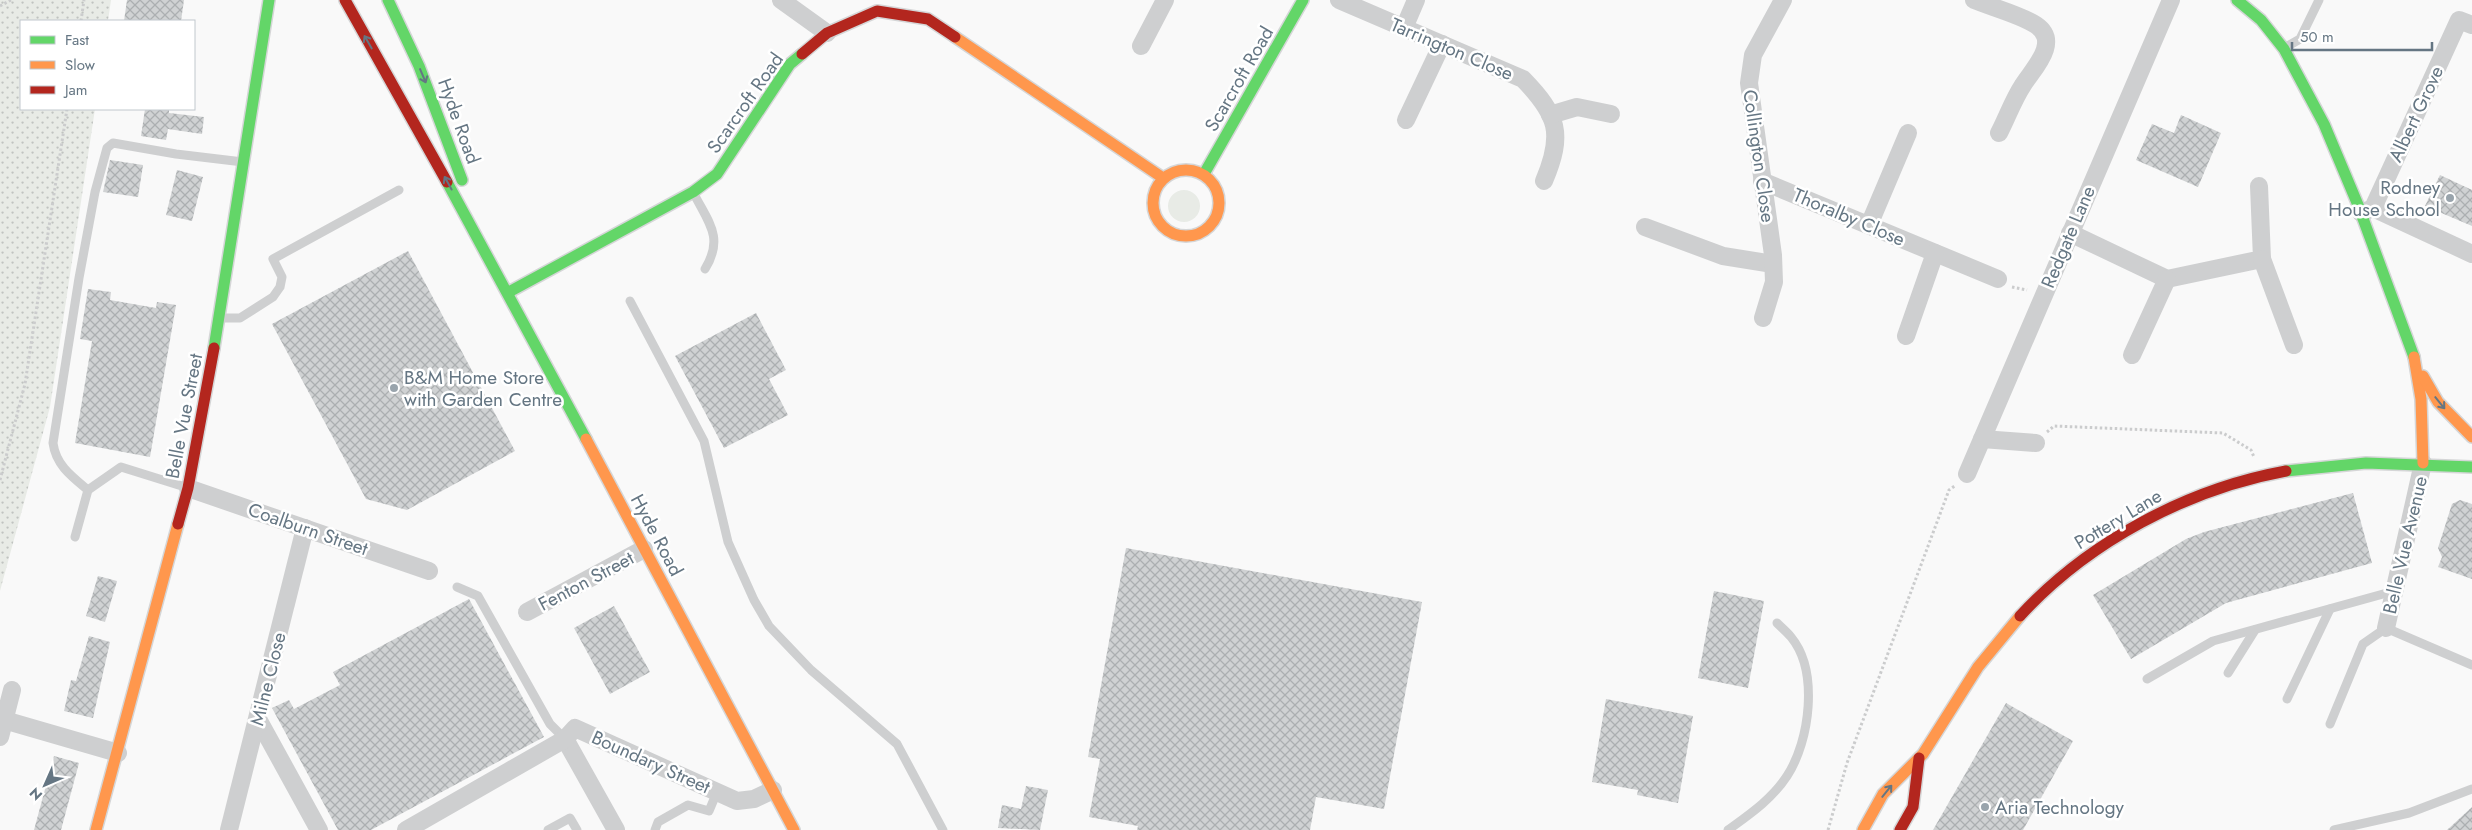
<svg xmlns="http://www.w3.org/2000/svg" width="2472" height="830" font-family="Jost,sans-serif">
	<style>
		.green { fill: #e8ebe6 }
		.park { fill: url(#park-dots) }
		.building { fill: url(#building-cross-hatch) }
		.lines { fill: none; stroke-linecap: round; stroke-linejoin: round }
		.fast-casing { stroke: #d5d6d7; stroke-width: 14 }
		.slow-casing { stroke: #d5d6d7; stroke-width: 14 }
		.jam-casing { stroke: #d5d6d7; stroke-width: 14 }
		.path { stroke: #cbcccd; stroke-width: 3; stroke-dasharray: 2.5 2.5; stroke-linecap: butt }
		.lane { stroke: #cecfd0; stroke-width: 9 }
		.street { stroke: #cecfd0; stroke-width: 18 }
		.fast { stroke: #63d668; stroke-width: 11 }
		.slow { stroke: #ff974d; stroke-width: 11 }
		.jam { stroke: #b3261e; stroke-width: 11 }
		.oneway { stroke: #657683 }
		.poi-dot { fill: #99a4ac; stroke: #fff; stroke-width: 2 }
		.labels { text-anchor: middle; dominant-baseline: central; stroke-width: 5; stroke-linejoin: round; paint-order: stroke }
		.street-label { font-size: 19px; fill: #657683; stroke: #fff }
		.poi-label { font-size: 19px; fill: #657683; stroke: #fff; text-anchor: start }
	</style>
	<defs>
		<pattern id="park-dots" width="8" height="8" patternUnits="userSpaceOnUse" patternTransform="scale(1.25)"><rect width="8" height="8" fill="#e8ebe6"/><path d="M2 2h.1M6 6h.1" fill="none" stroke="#c0c3c0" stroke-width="1.8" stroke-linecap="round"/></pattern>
		<pattern id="building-cross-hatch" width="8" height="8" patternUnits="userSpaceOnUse" patternTransform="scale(1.25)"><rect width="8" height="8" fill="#d0d2d3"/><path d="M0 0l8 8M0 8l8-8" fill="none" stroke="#acafb1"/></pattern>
	</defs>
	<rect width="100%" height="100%" fill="#f9f9f9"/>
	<!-- green -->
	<circle class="green" cx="1184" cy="206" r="16"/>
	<!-- park -->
	<polygon class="park" points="0,0 111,0 108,21 21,21 21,109 95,109 50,407 0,591"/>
	<!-- building -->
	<g class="building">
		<polygon points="127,0 184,0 181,21 124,21"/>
		<polygon points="145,109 169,109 169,113 204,117 202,134 168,129 166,140 141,136"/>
		<polygon points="2181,115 2221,133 2198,187 2136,160 2152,124 2174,133"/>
		<polygon points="110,160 143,165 138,197 103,192"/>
		<polygon points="177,170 203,177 192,221 166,215"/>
		<polygon points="2440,175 2472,190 2472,226 2425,206"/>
		<polygon points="408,251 515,451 407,510 366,499 272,324"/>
		<polygon points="88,289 111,292 110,300 156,308 157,302 176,305 150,457 75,443 92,341 80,339"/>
		<polygon points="756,313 786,370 769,379 788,415 724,448 675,356"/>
		<polygon points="2353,493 2372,563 2226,603 2131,659 2093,595 2186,539 2204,532"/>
		<polygon points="2460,500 2472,504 2472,579 2438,567 2442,557 2438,548 2452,504"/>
		<polygon points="1126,548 1422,602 1384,809 1316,797 1310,830 1137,830 1138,826 1089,817 1100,759 1088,757"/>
		<polygon points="98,576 117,581 105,622 86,616"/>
		<polygon points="1714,591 1764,601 1748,688 1698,678"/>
		<polygon points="469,599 544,737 371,830 338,830 272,708 289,700 294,709 340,685 333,672"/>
		<polygon points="614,606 650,672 610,694 574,628"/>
		<polygon points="89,636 110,642 93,718 64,711 71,680 76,681"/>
		<polygon points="1606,699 1693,716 1678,803 1637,795 1638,790 1592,782"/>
		<polygon points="2006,703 2073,741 2023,830 1933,830"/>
		<polygon points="54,756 79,763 64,819 61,830 34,830"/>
		<polygon points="1026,786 1048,790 1040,830 998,828 1002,805 1021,809"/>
		<polygon points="2472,807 2472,830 2447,830"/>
	</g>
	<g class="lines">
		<defs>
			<g id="fast">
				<polyline points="388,0 419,66 462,180"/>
				<polyline points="2237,0 2261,20 2284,49 2324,124 2358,205 2414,357"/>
				<polyline points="1204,174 1303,0"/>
				<polyline points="447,182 586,439"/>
				<polyline points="509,292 693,192 717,174 790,64 802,54"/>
				<polyline points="214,348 269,0"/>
				<polyline points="2286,471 2366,463 2472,467"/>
			</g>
			<g id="slow">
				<polyline points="955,37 1163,178"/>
				<circle cx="1186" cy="203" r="33"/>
				<polyline points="2414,357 2421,399 2423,463"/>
				<polyline points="2423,376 2438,402 2472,437"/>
				<polyline points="586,439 794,830"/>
				<polyline points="96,830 178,524"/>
				<polyline points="1863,830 1883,794 1923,754 1978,667 2020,616"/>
			</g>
			<g id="jam">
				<polyline points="345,0 447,182"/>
				<polyline points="802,54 827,33 877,11 928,19 955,37"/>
				<polyline points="178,524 188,488 214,348"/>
				<path d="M2020,616C2088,542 2187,489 2286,471"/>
				<polyline points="1900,830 1913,807 1919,758"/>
			</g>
		</defs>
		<!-- fast casing -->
		<use href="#fast" class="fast-casing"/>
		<!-- slow casing -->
		<use href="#slow" class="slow-casing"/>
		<!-- jam casing -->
		<use href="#jam" class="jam-casing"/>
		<!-- path -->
		<g class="path">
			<polyline points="0,6 11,0"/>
			<polyline points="81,21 84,0"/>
			<polyline points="2012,287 2027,290"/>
			<polyline points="2047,432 2054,426 2223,433 2251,450 2254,457"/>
			<polyline points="0,480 25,384 67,109"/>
			<polyline points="1828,830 1847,763 1949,490 1956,485"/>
		</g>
		<!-- lane -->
		<g class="lane">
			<polyline points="2286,47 2300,39 2319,0"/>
			<path d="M694,194C709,223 724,238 705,269"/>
			<polyline points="630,301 704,441 728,542 754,600 769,626 811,670 897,744 943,830"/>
			<polyline points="223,318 240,318 273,297 280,287 282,277 273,259 399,190"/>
			<path d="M88,490C71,476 56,465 53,443L79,278L95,192L107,148L113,143L176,154L243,162"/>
			<polyline points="75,537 88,490 121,467 185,487"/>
			<polyline points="457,587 478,596 550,724 565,739"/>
			<polyline points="2228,673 2255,630"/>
			<polyline points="2147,679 2213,641 2394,591"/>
			<polyline points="2287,699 2330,609"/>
			<polyline points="2330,724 2363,644 2386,628 2472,665"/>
			<polyline points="548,830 570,818 577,830"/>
			<polyline points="655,830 658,822 688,805 709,811 717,792"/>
			<path d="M1728,830C1750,814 1772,799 1787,776C1810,741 1819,671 1791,637C1787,632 1782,628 1777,623"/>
			<polyline points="2334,830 2409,813 2472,789"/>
		</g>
		<!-- street -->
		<g class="street">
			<polyline points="781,0 827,33"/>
			<path d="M1339,0L1523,79C1558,115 1564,134 1544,181"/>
			<path d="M1974,0C1991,7 2021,15 2036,25C2061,42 2033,69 2023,85C2013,100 2007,118 1999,133"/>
			<polyline points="1404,28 1416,0"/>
			<polyline points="1141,46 1165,0"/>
			<polyline points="1550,115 1577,107 1611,114"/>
			<polyline points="1406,120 1442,44"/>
			<polyline points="1762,181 1998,279"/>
			<polyline points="2373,208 2472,254"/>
			<polyline points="2361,213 2373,208 2459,20 2472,25"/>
			<polyline points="1869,225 1908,133"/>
			<polyline points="1645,227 1723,256 1773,264"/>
			<polyline points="2070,233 2167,279 2262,259 2259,186"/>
			<polyline points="2262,259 2294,345"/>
			<polyline points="1763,318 1774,282 1773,255 1749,83 1753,55 1783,0"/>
			<polyline points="1906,336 1935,253"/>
			<polyline points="2132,355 2167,279"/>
			<polyline points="1982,439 2036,443"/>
			<polyline points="1967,474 2171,0"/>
			<polyline points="188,488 429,571"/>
			<polyline points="527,612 644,549"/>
			<polyline points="2386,628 2423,463"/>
			<polyline points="258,719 319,830"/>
			<polyline points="4,720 118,753"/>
			<polyline points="0,737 12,690"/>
			<polyline points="565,739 616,830"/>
			<polyline points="229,830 305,528"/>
			<polyline points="406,830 565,739 575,728 737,801 754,799 773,790"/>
		</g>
		<!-- fast -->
		<use href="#fast" class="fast"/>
		<!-- slow -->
		<use href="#slow" class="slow"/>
		<!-- jam -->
		<use href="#jam" class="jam"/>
	</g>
	<!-- one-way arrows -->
	<defs><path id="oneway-shaft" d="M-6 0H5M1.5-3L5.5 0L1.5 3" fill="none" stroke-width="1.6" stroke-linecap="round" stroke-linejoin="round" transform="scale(1.25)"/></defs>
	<g class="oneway">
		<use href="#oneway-shaft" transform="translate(368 42) rotate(-120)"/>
		<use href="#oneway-shaft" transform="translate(423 76) rotate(67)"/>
		<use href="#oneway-shaft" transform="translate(448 183) rotate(-119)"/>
		<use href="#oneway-shaft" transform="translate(2440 403) rotate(51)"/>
		<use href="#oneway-shaft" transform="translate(1887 791) rotate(-51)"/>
	</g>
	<!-- markers -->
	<g class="poi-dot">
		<circle cx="2450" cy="198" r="5"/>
		<circle cx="394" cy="388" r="5"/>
		<circle cx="1985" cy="807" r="5"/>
	</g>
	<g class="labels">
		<!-- street labels -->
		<g class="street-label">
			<text transform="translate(1452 49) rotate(23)">Tarrington Close</text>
			<text transform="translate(1239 79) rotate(-60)">Scarcroft Road</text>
			<text transform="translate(745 103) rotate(-55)">Scarcroft Road</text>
			<text transform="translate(2416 114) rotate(-65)">Albert Grove</text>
			<text transform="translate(459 121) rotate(70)">Hyde Road</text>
			<text transform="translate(1759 156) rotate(82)">Collington Close</text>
			<text transform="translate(1849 217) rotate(23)">Thoralby Close</text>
			<text transform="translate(2068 237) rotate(-67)">Redgate Lane</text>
			<text transform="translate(184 416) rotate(-79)">Belle Vue Street</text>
			<text transform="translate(2118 519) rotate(-31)">Pottery Lane</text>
			<text transform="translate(308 529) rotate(19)">Coalburn Street</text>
			<text transform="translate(657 535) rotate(62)">Hyde Road</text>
			<text transform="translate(2405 545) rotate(-77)">Belle Vue Avenue</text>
			<text transform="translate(586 581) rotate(-28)">Fenton Street</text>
			<text transform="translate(268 679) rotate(-76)">Milne Close</text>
			<text transform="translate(651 762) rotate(24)">Boundary Street</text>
		</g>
		<!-- poi labels -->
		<g class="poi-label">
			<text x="2440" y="187" text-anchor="end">Rodney<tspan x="2440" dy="22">House School</tspan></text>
			<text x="404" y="377">B&amp;M Home Store<tspan x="404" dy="22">with Garden Centre</tspan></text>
			<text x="1995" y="807">Aria Technology</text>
		</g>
	</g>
	<!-- legend -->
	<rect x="20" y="20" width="175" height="90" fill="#ffffff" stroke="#c1c8cd"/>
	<rect x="30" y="36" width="25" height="8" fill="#63d668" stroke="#c1c8cd"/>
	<text x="65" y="45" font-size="15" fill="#657683">Fast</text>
	<rect x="30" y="61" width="25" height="8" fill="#ff974d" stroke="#c1c8cd"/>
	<text x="65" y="70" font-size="15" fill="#657683">Slow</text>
	<rect x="30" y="86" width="25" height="8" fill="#b3261e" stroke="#c1c8cd"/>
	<text x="65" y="95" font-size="15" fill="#657683">Jam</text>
	<!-- north arrow -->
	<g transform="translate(45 785) rotate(225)" stroke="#ffffff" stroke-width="4" paint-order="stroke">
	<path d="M0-4L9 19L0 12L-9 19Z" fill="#657683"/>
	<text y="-8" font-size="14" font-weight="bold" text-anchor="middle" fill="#657683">N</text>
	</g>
	<!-- scale -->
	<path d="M2292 42v8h140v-8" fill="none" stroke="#657683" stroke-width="2.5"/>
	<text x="2300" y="42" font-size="15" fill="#657683" stroke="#ffffff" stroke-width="4" paint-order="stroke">50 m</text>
</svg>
